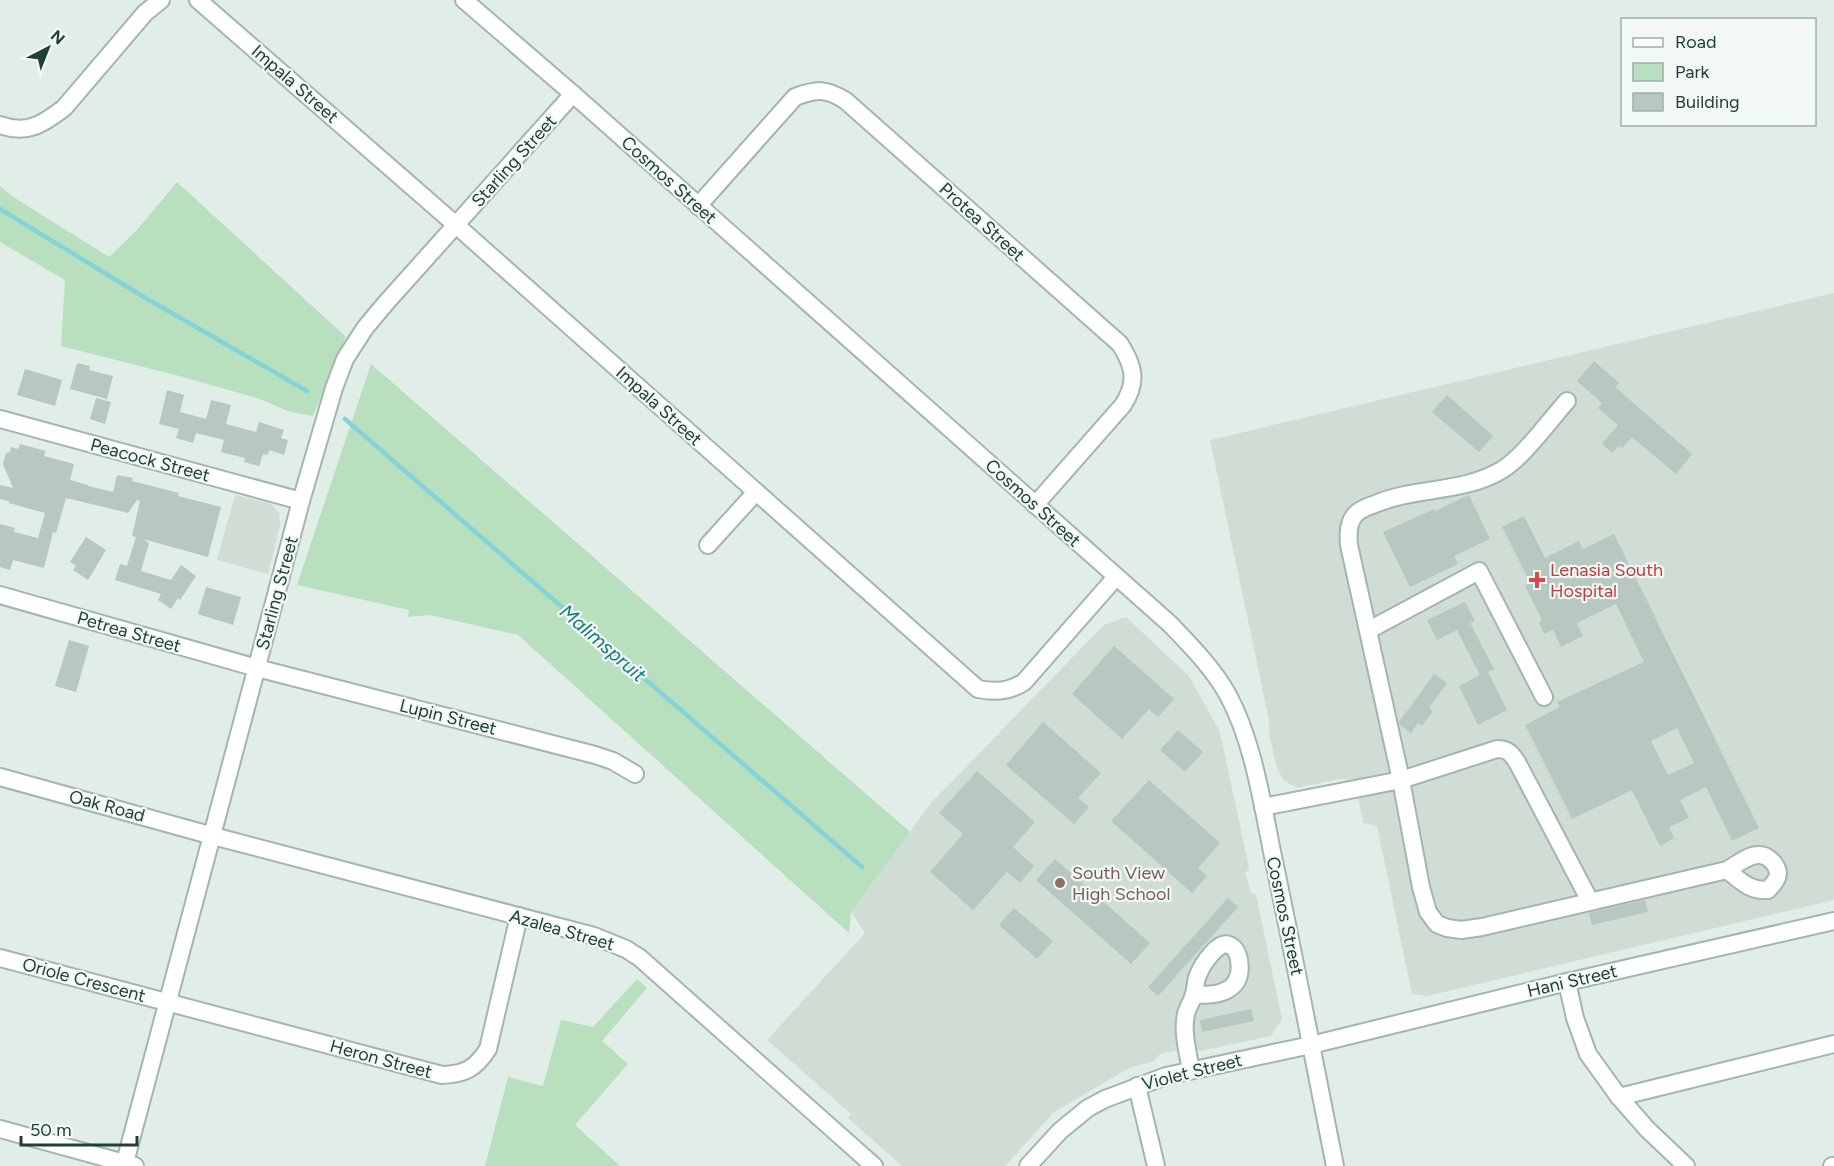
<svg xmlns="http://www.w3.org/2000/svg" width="1834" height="1166" font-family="Figtree,sans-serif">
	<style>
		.built { fill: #cfddd5 }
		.green { fill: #b8e0bf }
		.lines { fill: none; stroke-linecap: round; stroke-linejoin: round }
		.stream { stroke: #85d3d7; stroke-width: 4.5 }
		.building { fill: #b6c8bf; fill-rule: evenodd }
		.minor-casing { stroke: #a3b6ae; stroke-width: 20 }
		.minor { stroke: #fff; stroke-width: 16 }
		.health-dot { fill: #e0444e; stroke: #f2f9f5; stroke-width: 2 }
		.education-dot { fill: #8d6e63; stroke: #f2f9f5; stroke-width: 2 }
		.labels { text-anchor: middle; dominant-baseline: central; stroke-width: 4.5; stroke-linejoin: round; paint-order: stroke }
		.street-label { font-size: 18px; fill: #204034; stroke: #f2f9f5 }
		.health-label { font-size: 18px; fill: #be3a42; stroke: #f2f9f5; text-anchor: start }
		.education-label { font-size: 18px; fill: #785e54; stroke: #f2f9f5; text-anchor: start }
		.water-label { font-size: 20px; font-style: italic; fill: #157a81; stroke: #f2f9f5 }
	</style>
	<rect width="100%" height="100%" fill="#e1ede7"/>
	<!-- built -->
	<g class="built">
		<polygon points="1834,293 1834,900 1427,996 1412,994 1377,826 1363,823 1355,780 1340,779 1297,788 1284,781 1277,768 1269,734 1269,720 1210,440"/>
		<polygon points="235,495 272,504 279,513 280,526 268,574 217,560"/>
		<polygon points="1126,617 1189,676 1220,732 1249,868 1245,874 1251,892 1256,895 1282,1019 1271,1036 1200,1051 1193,1047 1160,1054 1154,1061 1129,1068 1054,1112 1005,1166 902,1166 848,1118 851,1114 767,1040 865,933 851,912 931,803 1104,625"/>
	</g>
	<!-- green -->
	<g class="green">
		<polygon points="177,182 346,337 313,416 290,412 260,399 179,376 61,346 65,280 0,242 0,186 15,198 109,257 137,230"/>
		<polygon points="371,364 910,832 851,912 849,933 518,635 430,615 408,617 409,610 297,585"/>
		<polygon points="637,979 647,988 602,1041 628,1064 575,1125 620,1166 485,1166 508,1077 543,1086 561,1020 593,1027"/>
	</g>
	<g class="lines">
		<!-- stream -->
		<g class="stream">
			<polyline points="0,209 144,297 307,391"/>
			<polyline points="345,419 862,867"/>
		</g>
	</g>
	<!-- building -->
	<g class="building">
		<polygon points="1594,361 1619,383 1615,387 1692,454 1676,474 1632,437 1622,448 1619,446 1612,453 1602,444 1618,425 1598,408 1602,403 1577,381"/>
		<polygon points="77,363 90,366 89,370 113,376 107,399 70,389"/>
		<polygon points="25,369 62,380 55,406 17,395"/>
		<polygon points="167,390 184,395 180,412 206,419 211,400 231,405 226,424 256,432 259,422 284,430 281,438 288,440 284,455 269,450 268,455 263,454 259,466 244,462 245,458 221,452 224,440 196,433 193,443 176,438 179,429 159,424"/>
		<polygon points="1447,395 1493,436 1479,452 1432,412"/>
		<polygon points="96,398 111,402 105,424 90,419"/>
		<polygon points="20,444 46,451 44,456 74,464 70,480 88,485 88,486 113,492 117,475 133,478 132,481 179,493 178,496 221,507 208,557 143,539 149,543 141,571 171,580 181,565 196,576 180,600 178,598 171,609 158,600 161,594 115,580 120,564 127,566 136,537 132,536 140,501 137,500 128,513 66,498 56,533 53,532 44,568 13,560 10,570 0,567 0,524 15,528 14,532 38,538 45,513 9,503 9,501 0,499 0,485 13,488 3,464 6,453 10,452 11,447 18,449"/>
		<polygon points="1469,495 1490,539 1454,556 1458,564 1410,587 1383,532 1434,509 1435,511"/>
		<path d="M1524,516L1545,558L1579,541L1583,549L1614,534L1759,828L1732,841L1706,787L1680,800L1689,818L1669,827L1674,838L1660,846L1632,790L1572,819L1525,725L1560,707L1557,702L1644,662L1616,604L1577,623L1583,636L1561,647L1553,630L1544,634L1539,622L1542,620L1525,586L1530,583L1502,527ZM1677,728L1694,763L1668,775L1651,741Z"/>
		<polygon points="86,537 106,550 88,580 73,570 76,566 70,562"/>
		<polygon points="206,587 241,597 233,625 198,614"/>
		<polygon points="1465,602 1475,621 1470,623 1494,669 1488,672 1507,710 1478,725 1459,686 1480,675 1457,630 1437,640 1427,620"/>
		<polygon points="69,640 89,646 76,692 55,686"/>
		<polygon points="1114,646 1174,699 1158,717 1149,709 1122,739 1072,694"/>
		<polygon points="1434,674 1447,683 1429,708 1433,711 1422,726 1418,723 1411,733 1400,725 1399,722"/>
		<polygon points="1043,722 1101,773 1078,798 1089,807 1074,824 1006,765"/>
		<polygon points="1178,730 1203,752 1185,772 1160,750"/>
		<polygon points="977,771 1035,822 1013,847 1034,866 1020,883 1007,872 973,910 930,872 963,834 939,813"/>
		<polygon points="1149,780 1220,843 1198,868 1207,876 1192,893 1111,821"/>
		<polygon points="1055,859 1150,943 1131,964 1036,880"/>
		<polygon points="1228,898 1238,907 1158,996 1148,987"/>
		<polygon points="1645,900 1648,912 1592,925 1589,913"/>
		<polygon points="1014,908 1053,941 1037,959 999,925"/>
		<polygon points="1251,1009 1254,1021 1202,1032 1200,1020"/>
	</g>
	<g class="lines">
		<defs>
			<g id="minor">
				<path d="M198,0L456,225L978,689C995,692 1009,692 1024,682L1116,577"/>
				<path d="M464,0L573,94L1170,624C1191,646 1213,668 1228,695C1255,745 1263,810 1275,866C1296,966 1315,1066 1335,1166"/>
				<path d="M0,125C27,135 43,124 64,108L145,13L161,0"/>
				<path d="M698,206L795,97C817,89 826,88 846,101L1120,344C1134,366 1138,382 1123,405L1035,505"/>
				<path d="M1567,401C1549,421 1522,459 1500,471C1462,493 1415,487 1375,504C1370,506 1363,508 1358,512C1348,520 1348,533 1349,545L1401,780L1421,887L1428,912L1437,924L1447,928L1461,930L1482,927L1727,870C1736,865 1748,855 1758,855C1767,854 1777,864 1778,873C1778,880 1772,885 1768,890C1749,891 1741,881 1727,870"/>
				<polyline points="0,419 301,501"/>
				<polyline points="708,545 756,492"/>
				<polyline points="0,595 257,668 595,755 613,761 635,774"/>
				<polyline points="1369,630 1479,571 1544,697"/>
				<polyline points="0,777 213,836 594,936 626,949 640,958 874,1166"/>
				<path d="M1263,807L1401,780L1497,749C1508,749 1511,753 1517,762L1590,901"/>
				<path d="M0,958L442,1075C465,1074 475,1069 488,1049L519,916"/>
				<polyline points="1567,982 1575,1018 1588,1054 1619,1097 1647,1129 1686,1166"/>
				<path d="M1191,1070C1188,1053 1182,1032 1186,1014C1187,1009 1191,1003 1193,997C1196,990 1195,981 1198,975C1202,965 1218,940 1229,945C1235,947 1238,954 1239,960C1244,990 1220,997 1194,994"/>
				<polyline points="1137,1086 1156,1166"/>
				<polyline points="1619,1097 1834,1044"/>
				<polyline points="0,1129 135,1166"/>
				<polyline points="124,1166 301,501 334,388 345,359 365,328 385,304 573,94"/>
				<polyline points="1028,1166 1060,1131 1088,1108 1105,1099 1166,1076 1311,1045 1567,982 1834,921"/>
				<polyline points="1832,1166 1834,1166"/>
			</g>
		</defs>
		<!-- minor casing -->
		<use href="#minor" class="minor-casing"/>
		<!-- minor -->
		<use href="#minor" class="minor"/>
	</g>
	<!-- markers -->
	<path class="health-dot" d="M1534 571h6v6h6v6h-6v6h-6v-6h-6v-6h6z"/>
	<circle class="education-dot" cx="1060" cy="883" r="6"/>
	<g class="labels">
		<!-- street labels -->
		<g class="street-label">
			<text transform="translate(295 84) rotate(41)">Impala Street</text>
			<text transform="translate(514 161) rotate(-48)">Starling Street</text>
			<text transform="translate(669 180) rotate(42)">Cosmos Street</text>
			<text transform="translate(982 222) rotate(42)">Protea Street</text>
			<text transform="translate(659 406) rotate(42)">Impala Street</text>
			<text transform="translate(150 460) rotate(15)">Peacock Street</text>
			<text transform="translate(1033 503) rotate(42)">Cosmos Street</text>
			<text transform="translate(277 593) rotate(-75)">Starling Street</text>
			<text transform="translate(129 632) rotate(16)">Petrea Street</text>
			<text transform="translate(448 717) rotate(14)">Lupin Street</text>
			<text transform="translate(107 806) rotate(15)">Oak Road</text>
			<text transform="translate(1285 916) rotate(78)">Cosmos Street</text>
			<text transform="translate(562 930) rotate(16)">Azalea Street</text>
			<text transform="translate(84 980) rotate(15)">Oriole Crescent</text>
			<text transform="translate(1572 981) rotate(-13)">Hani Street</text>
			<text transform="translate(381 1059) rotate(15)">Heron Street</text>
			<text transform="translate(1192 1072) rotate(-14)">Violet Street</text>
		</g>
		<!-- health labels -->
		<g class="health-label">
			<text x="1550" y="570">Lenasia South<tspan x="1550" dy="21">Hospital</tspan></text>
		</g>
		<!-- education labels -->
		<g class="education-label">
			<text x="1072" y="873">South View<tspan x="1072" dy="21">High School</tspan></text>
		</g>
		<!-- water labels -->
		<g class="water-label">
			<text transform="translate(603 643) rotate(41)">Malimspruit</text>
		</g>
	</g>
	<!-- legend -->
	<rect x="1621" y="18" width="195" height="108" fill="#f2f9f5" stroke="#9eafa8" stroke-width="1.5"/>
	<rect x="1633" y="38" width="30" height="9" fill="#ffffff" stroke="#9eafa8" stroke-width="1.5"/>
	<text x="1675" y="48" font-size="18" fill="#204034">Road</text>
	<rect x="1633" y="63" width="30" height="18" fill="#b8e0bf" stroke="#9eafa8" stroke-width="1.5"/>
	<text x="1675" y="78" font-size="18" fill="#204034">Park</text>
	<rect x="1633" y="93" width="30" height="18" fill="#b6c8bf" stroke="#9eafa8" stroke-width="1.5"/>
	<text x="1675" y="108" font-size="18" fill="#204034">Building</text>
	<!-- north arrow -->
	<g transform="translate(48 48) rotate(42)" stroke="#f2f9f5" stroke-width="4.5" paint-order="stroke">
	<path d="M0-4.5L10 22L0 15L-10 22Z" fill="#204034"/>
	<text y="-9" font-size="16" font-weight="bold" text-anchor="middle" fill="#204034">N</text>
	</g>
	<!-- scale -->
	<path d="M21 1136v9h116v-9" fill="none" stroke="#204034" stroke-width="3"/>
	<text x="30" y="1136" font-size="18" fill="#204034" stroke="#f2f9f5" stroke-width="4.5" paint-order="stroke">50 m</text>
</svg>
